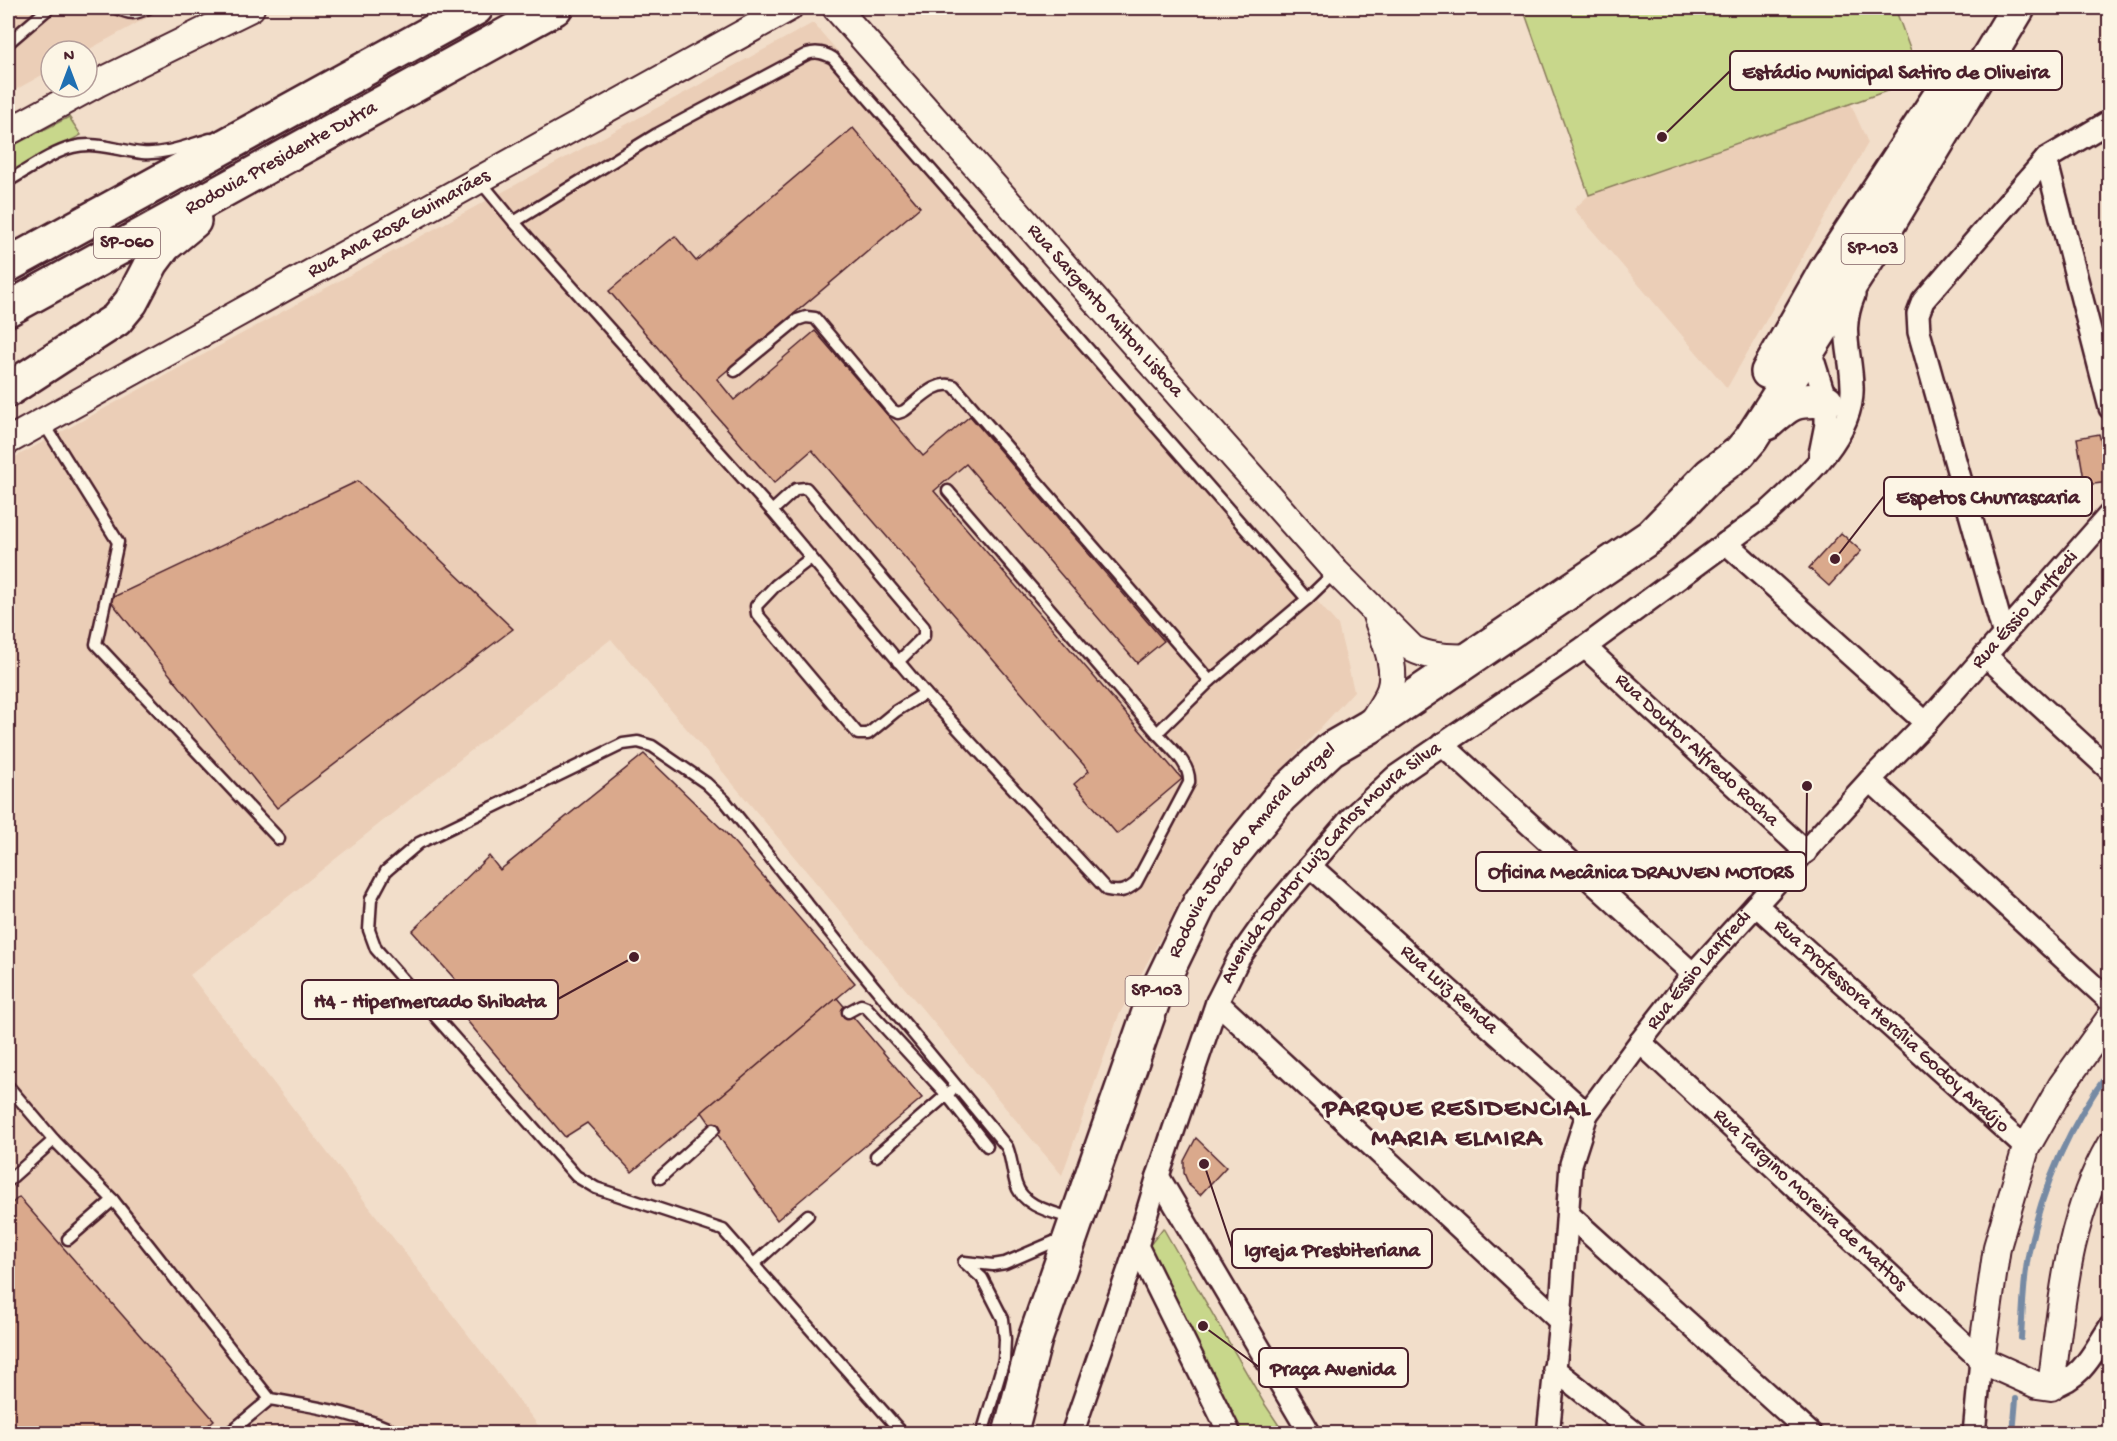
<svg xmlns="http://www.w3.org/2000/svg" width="2117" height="1441" font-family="'Gochi Hand',sans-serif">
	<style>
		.built { fill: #ebceb7 }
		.green { fill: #c8d78b; stroke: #897b5b; stroke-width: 1.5 }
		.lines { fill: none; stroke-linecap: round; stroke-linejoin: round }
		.stream { stroke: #768aa4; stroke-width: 6 }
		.building { fill: #daa98c; stroke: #4a1f2b; stroke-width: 1.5 }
		.service-casing { stroke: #4a1f2b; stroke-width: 15 }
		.minor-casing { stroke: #4a1f2b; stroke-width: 26 }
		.tertiary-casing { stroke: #4a1f2b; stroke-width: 30 }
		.primary-casing { stroke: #4a1f2b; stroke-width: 38 }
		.motorway-casing { stroke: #4a1f2b; stroke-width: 38 }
		.service { stroke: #fcf5e5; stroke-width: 10 }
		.minor { stroke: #fcf5e5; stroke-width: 21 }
		.tertiary { stroke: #fcf5e5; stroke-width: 26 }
		.primary { stroke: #fcf5e5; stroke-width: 33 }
		.motorway { stroke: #fcf5e5; stroke-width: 33 }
		.labels { text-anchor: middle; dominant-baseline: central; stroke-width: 6; stroke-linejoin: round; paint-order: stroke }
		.shield { fill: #fcf5e5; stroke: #7f5f63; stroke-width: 1.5 }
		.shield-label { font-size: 18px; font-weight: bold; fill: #4a1f2b }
		.street-label { font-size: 20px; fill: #4a1f2b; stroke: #fcf5e5 }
		.district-label { font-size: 26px; font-weight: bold; letter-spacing: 1.5px; fill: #4a1f2b; stroke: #fcf5e5 }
		.leader { fill: none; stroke: #4a1f2b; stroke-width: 2 }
		.callout-dot { fill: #4a1f2b; stroke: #fcf5e5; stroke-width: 2 }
		.callout { fill: #fcf5e5; stroke: #4a1f2b; stroke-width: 2 }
		.callout-label { font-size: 21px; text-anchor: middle; font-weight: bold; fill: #4a1f2b }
	</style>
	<rect width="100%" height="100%" fill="#f2deca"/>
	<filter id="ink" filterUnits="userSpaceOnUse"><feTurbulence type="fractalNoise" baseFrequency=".0167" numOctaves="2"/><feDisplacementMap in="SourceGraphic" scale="12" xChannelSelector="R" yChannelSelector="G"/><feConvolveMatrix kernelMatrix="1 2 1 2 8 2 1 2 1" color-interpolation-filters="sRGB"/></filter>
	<g filter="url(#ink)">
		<!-- built -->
		<g class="built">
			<polygon points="8,8 165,8 86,51 51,51 51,70 8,94"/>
			<polygon points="813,23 1338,625 1354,691 1258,796 1190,883 1119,1015 1062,1175 611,639 190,975 544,1433 8,1434 8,461"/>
			<polygon points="1850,102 1868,143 1727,388 1574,209 1589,195"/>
		</g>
		<!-- green -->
		<g class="green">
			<polygon points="1523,8 1895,8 1921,79 1589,195"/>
			<polygon points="69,117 81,135 8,175 8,148"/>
			<polygon points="1163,1228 1264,1403 1284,1433 1241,1433 1146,1250"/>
			<polygon points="1598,1426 1607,1433 1566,1433 1566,1428"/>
		</g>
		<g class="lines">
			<!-- stream -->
			<g class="stream">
				<path d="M2021,1338C2023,1309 2023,1279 2029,1251C2042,1187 2070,1123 2110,1071"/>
				<polyline points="2013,1434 2016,1399"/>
			</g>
		</g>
		<!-- building -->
		<g class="building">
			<polygon points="853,128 920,207 717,379 734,400 815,331 923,456 970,416 1164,641 1137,663 966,464 934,491 1182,779 1117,834 1074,784 1089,771 812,450 774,483 609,291 675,236 696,261"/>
			<polygon points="2099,434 2110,475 2110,482 2085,485 2077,438"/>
			<polygon points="358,481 513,629 277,808 109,599"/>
			<polygon points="1841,533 1861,551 1829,586 1809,568"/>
			<polygon points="644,754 726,833 855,983 632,1172 587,1123 565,1137 458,1010 461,986 412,931 489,856 500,870"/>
			<polygon points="837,998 922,1098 777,1220 702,1112"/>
			<polygon points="1196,1138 1226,1167 1200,1195 1189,1185 1184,1173 1184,1161"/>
			<polygon points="19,1197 214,1420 198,1434 8,1434 8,1207"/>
		</g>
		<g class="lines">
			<defs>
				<g id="service">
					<path d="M116,8C129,14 135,15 148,8"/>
					<polyline points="8,43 49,8"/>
					<path d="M8,181C28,170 50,153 73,147C97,141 119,151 142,153C165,155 189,145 210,139"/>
					<path d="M480,181L514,222L772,511L925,693L1107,890C1120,893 1126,891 1136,883L1189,783C1191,763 1169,747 1157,733"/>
					<path d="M514,222L657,134L807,54C817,51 824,53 833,58L1307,599"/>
					<path d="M735,371L797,320L806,317L815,318L892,410L898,413L904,411C918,401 936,379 954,386L1210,681L1307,599L1335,572"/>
					<polyline points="43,422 118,542 96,644 279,839"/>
					<polyline points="948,491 1157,733 1210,681"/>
					<polyline points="772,511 796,489 806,488 924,627 924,636 898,662"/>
					<polyline points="811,558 776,585 756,606 757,614 858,734 868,734 896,711 925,693"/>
					<polyline points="848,1012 861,1005 866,1007 947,1095 987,1146"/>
					<path d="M8,1086L54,1140L113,1200L270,1399C315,1407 359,1413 400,1434"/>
					<polyline points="876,1156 951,1091"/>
					<polyline points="660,1178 714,1129"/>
					<polyline points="8,1181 54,1140"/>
					<polyline points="68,1239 113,1200"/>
					<polyline points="964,1262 982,1278 1003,1319 1005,1339 1004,1360 982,1434"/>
					<polyline points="964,1262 993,1265 1005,1263 1065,1237"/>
					<polyline points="754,1264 808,1215"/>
					<polyline points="228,1434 270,1399"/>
					<path d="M903,1434L723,1230L596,1188L576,1176L376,949L369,930L371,899L386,871L419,843L623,744L638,742L652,746L706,783L725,801L853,961L1007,1147C1012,1159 1012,1171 1016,1184C1023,1207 1053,1212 1073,1219"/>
				</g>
				<g id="minor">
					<polyline points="2046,159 2110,408"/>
					<polyline points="1809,347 1826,401 1826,424 1820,454"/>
					<polyline points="1726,543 1926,723"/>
					<polyline points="2004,635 1919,332 1918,314 1923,301 2046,159 2110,121"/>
					<path id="s1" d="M1585,647L1806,852"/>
					<polyline points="1985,655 2110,770"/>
					<polyline points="1442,744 1693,974"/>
					<polyline points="1870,780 2110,1001"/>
					<path id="s2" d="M1310,866L1587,1114"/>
					<path id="s3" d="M1756,905L2026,1148"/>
					<polyline points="1217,1002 1560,1321"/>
					<path id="s4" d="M1640,1042L1981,1360L1974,1434"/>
					<polyline points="1158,1176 1310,1434"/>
					<polyline points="1569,1215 1811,1434"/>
					<polyline points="1137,1246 1230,1434"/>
					<polyline points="1554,1369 1636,1434"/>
					<path d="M2051,1387C2083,1378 2092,1354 2110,1327"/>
					<path id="s5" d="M1072,1434L1137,1246L1158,1176L1217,1002L1239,958L1275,907L1351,818L1395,777L1585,647L1767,513C1801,482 1855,435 1852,386C1851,349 1839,332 1854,295"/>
					<path id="s6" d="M1548,1434L1560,1321L1571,1164L1587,1114L1640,1042L1693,974L1870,780L1926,723L2110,514"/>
				</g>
				<g id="tertiary">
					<path id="s7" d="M836,8L1336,572L1413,649C1431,658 1451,657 1470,658"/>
					<polyline points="8,132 98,83 251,8"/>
					<path id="s8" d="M8,441L789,8"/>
					<path d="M1371,723C1377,713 1386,701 1390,690C1398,667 1383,637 1376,615"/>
					<path d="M2110,1018L2062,1085L2026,1148L1997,1247L1981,1360L2037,1385L2051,1387C2062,1303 2067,1220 2110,1145"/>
				</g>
				<g id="primary">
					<polyline points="1768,372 1826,270 1944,90"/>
					<path d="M1767,423C1790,402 1794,399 1826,401"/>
					<path id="s9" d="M1010,1434L1035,1339L1154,998L1200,903L1231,857L1280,797L1331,749L1369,727L1651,536L1710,475L1739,453L1751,439L1872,251L2018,8"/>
				</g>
				<g id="motorway">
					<polyline points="8,265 476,8"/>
					<path id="s10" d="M8,309L555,8"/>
					<polyline points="8,390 116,320 131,302 152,262 164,246 194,221"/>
				</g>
			</defs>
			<!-- service casing -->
			<use href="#service" class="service-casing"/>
			<!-- minor casing -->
			<use href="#minor" class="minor-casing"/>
			<!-- tertiary casing -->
			<use href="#tertiary" class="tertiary-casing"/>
			<!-- primary casing -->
			<use href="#primary" class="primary-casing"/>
			<!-- motorway casing -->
			<use href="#motorway" class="motorway-casing"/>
			<!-- service -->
			<use href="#service" class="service"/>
			<!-- minor -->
			<use href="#minor" class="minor"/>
			<!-- tertiary -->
			<use href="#tertiary" class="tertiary"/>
			<!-- primary -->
			<use href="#primary" class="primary"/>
			<!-- motorway -->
			<use href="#motorway" class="motorway"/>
		</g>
	</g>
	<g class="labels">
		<!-- shield labels -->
		<g class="shield">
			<rect x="94" y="228" width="66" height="30" rx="4.5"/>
			<rect x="1841.5" y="234" width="63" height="30" rx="4.5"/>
			<rect x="1125.5" y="976" width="63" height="30" rx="4.5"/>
		</g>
		<g class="shield-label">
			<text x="127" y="243">SP-060</text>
			<text x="1873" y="249">SP-103</text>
			<text x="1157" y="991">SP-103</text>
		</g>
		<!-- street labels -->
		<g class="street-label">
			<text stroke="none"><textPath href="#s10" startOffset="312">Rodovia Presidente Dutra</textPath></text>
			<text stroke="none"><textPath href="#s8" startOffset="447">Rua Ana Rosa Guimarães</textPath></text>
			<text stroke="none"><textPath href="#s7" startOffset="405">Rua Sargento Milton Lisboa</textPath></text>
			<text stroke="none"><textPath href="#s6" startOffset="992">Rua Éssio Lanfredi</textPath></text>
			<text stroke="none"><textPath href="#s1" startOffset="152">Rua Doutor Alfredo Rocha</textPath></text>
			<text stroke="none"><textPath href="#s9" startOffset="638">Rodovia João do Amaral Gurgel</textPath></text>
			<text stroke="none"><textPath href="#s5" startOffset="638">Avenida Doutor Luiz Carlos Moura Silva</textPath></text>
			<text stroke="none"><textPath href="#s6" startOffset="506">Rua Éssio Lanfredi</textPath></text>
			<text stroke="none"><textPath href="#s2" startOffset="186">Rua Luiz Renda</textPath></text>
			<text stroke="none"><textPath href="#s3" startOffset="182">Rua Professora Hercília Godoy Araújo</textPath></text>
			<text stroke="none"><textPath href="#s4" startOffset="232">Rua Targino Moreira de Mattos</textPath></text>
		</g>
		<!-- district labels -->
		<g class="district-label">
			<text x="1457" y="1110">PARQUE RESIDENCIAL<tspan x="1457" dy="30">MARIA ELMIRA</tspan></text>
		</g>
	</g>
	<!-- callouts -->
	<path class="leader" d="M1662 137L1730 71M1835 559L1884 496M1807 786L1806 871M634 957L558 999M1204 1164L1232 1248M1203 1326L1259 1367"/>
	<g class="callout-dot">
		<circle cx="1662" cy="137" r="6"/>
		<circle cx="1835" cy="559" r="6"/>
		<circle cx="1807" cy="786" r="6"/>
		<circle cx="634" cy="957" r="6"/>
		<circle cx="1204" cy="1164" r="6"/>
		<circle cx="1203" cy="1326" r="6"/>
	</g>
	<g class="callout">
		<rect x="1730" y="51" width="332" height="39" rx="6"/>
		<rect x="1884" y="477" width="208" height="39" rx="6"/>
		<rect x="1476" y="852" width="330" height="39" rx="6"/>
		<rect x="302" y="980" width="256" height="39" rx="6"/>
		<rect x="1232" y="1229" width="200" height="39" rx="6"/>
		<rect x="1259" y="1348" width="149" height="39" rx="6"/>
	</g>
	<g class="callout-label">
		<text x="1896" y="78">Estádio Municipal Satiro de Oliveira</text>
		<text x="1988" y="503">Espetos Churrascaria</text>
		<text x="1641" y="878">Oficina Mecânica DRAUVEN MOTORS</text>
		<text x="430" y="1007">H4 - Hipermercado Shibata</text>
		<text x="1332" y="1256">Igreja Presbiteriana</text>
		<text x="1333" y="1375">Praça Avenida</text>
	</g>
	<!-- margin -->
	<rect width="2117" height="1441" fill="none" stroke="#fcf5e5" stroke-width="30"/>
	<rect x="15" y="15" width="2087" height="1411" fill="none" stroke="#4a1f2b" stroke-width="2" filter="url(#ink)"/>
	<!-- north arrow -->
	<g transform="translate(69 69)"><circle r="28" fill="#fcf5e5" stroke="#b59f9b" stroke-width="1.5"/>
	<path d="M0-4.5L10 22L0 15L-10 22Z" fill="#1f6fb2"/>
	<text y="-9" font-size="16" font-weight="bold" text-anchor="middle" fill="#4a1f2b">N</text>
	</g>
</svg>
